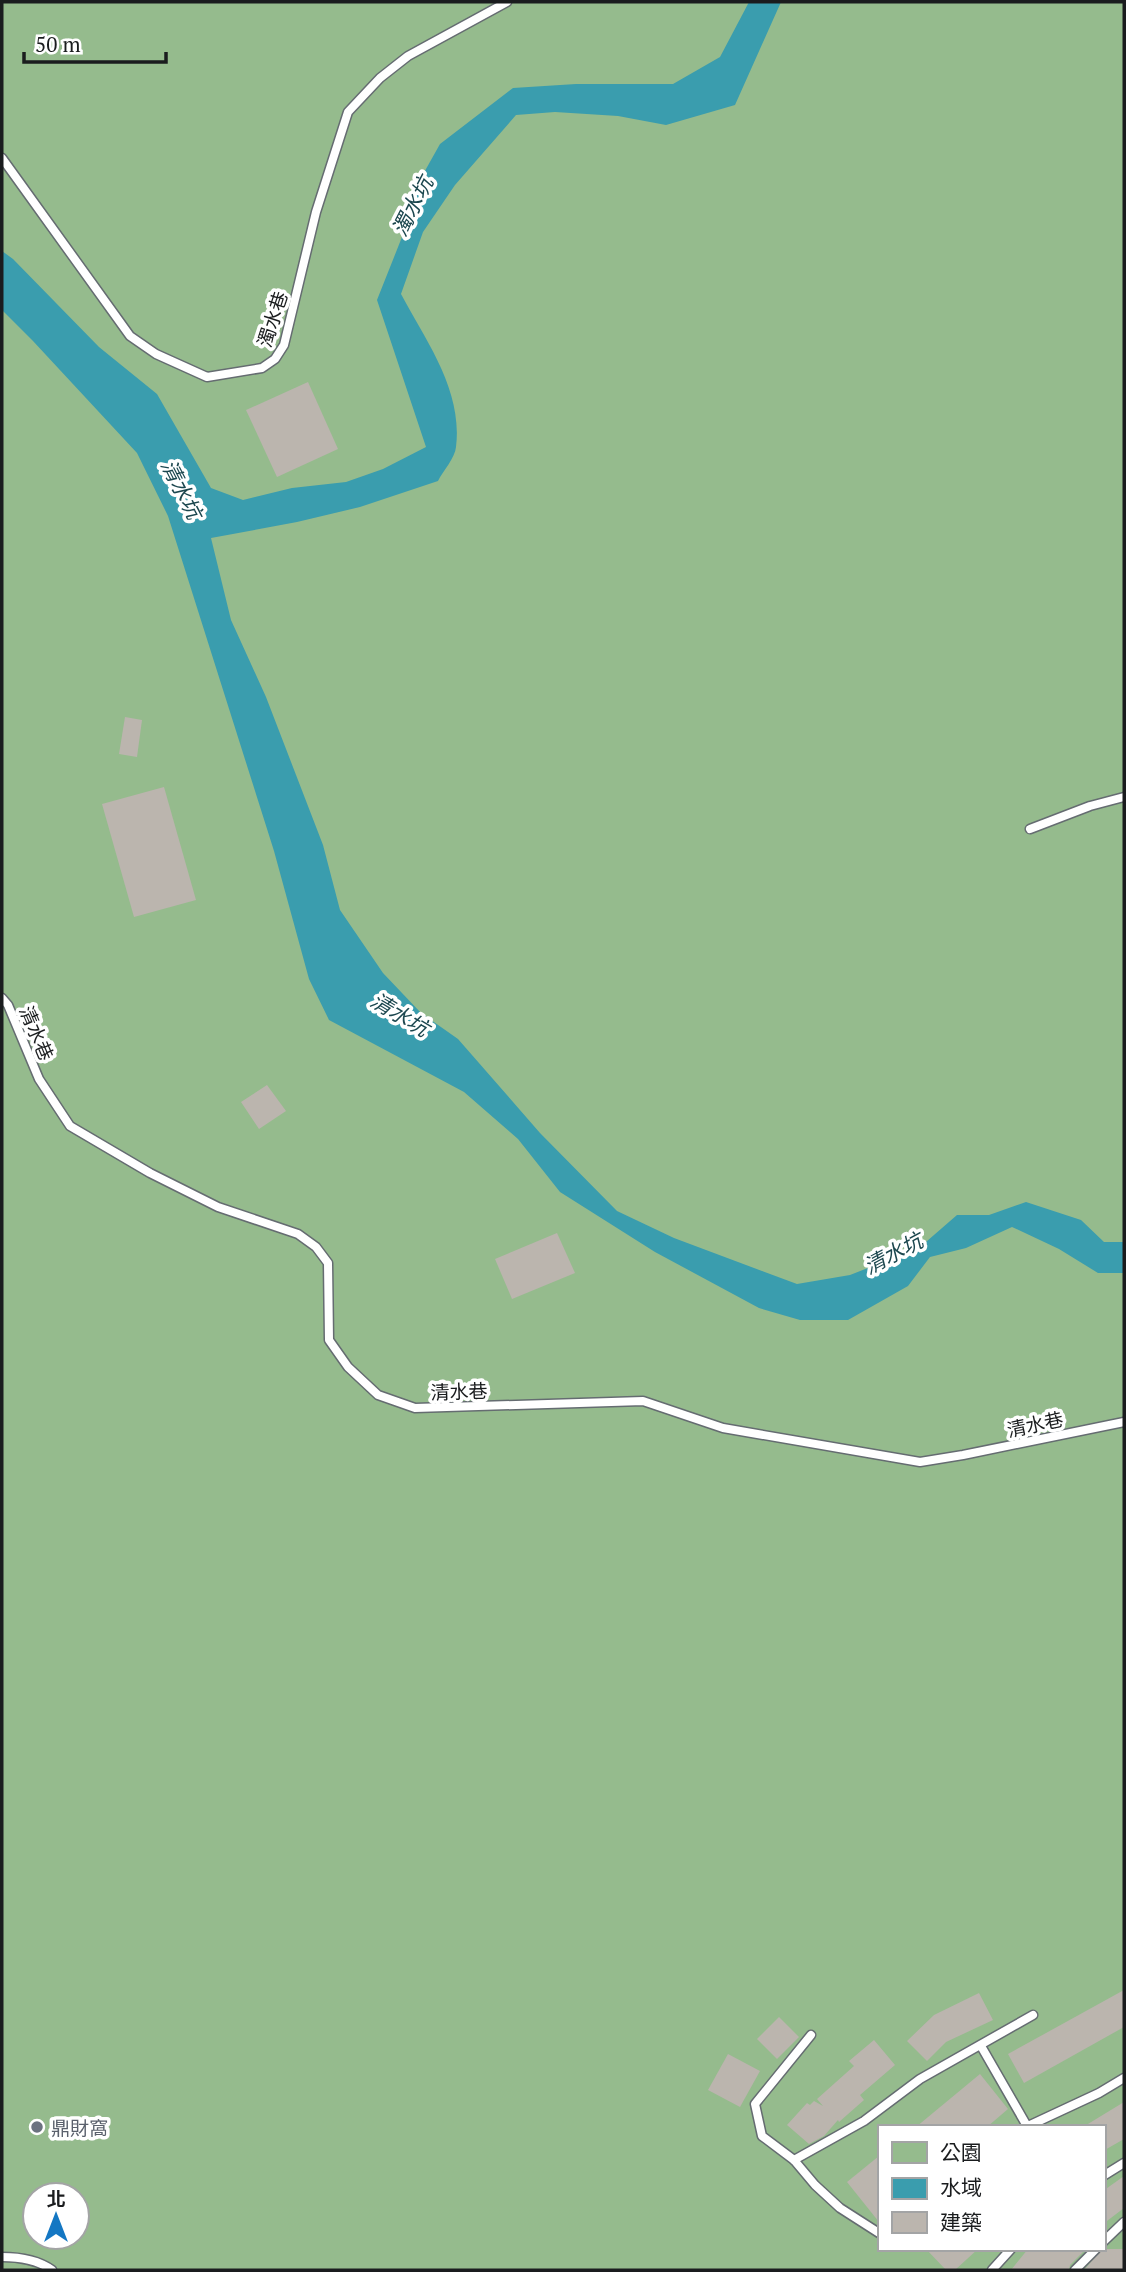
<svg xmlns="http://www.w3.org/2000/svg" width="1126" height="2272" font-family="'PT Serif','Noto Sans TC',serif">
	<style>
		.green { fill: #95bb8d; fill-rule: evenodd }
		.water { fill: #3a9dae }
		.building { fill: #bbb5ae }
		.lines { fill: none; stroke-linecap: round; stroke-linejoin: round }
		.service-casing { stroke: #656c71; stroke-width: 11 }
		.service { stroke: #fff; stroke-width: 8 }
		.worship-dot { fill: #6b7280; stroke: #fff; stroke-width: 2.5 }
		.labels { text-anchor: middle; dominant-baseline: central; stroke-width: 7; stroke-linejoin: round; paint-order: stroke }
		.street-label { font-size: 19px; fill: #1a1c1e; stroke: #fff }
		.worship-label { font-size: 19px; fill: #5b616d; stroke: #fff; text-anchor: start }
		.water-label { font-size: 21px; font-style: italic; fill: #1c474f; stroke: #fff }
	</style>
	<rect width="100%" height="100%" fill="#d8e0e6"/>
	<!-- green -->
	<path class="green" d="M2,2H1124V2270H2ZM879,2127H1103V2249H879ZM35,2195H77V2237H35Z"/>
	<!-- water -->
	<path class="water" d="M749,2H781L735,105L666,125L618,116L555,112L516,115L455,185L423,232L401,294C426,341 463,390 456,447C455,458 443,471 438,481L360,507L297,522L211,538L231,620L266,697L323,845L340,910L383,973L421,1013L458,1039L540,1133L617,1211L674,1238L797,1284L850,1275L919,1248L957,1215H989L1026,1202L1081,1220L1104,1242H1124V1273H1098L1059,1249L1012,1227L966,1248L930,1257L908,1286L848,1320H800L759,1308L655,1252L560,1192L518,1139L464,1092L329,1020L309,979L274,851L168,516L137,453L33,341L2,310V251L13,259L99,347L157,394L211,488L243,500L292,488L346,482L383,469L426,447L377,300L402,237L417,185L440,144L513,88L576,84H673L720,57Z"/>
	<!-- building -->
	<g class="building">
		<polygon points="308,382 338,449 277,477 246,410"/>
		<polygon points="125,717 142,720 137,757 119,754"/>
		<polygon points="164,787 196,900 134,917 102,804"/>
		<polygon points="267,1085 286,1111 259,1129 241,1102"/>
		<polygon points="557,1233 575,1273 512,1299 495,1259"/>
		<polygon points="1124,1990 1124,2027 1024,2083 1008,2054"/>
		<polygon points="979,1993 993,2020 946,2042 927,2061 907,2041 934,2015"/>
		<polygon points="779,2017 799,2037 777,2059 757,2039"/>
		<polygon points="874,2040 895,2065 860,2095 864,2100 839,2122 838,2120 824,2136 809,2144 787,2125 807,2103 810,2105 814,2101 823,2106 817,2099 854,2066 849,2061"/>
		<polygon points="728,2054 760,2071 740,2107 708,2090"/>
		<polygon points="980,2074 1008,2109 987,2127 916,2127"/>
		<polygon points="1124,2102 1124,2139 1103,2151 1103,2127 1083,2127"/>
		<polygon points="879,2156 879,2222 847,2182"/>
		<polygon points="1124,2176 1124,2208 1103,2224 1103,2191"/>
		<polygon points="926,2249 978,2249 955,2270 946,2270"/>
		<polygon points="1028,2249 1086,2249 1070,2265 1069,2270 1011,2270"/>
		<polygon points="1102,2249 1124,2249 1124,2270 1084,2270"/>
	</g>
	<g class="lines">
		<defs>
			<g id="service">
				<polyline points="2,158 130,336 156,354 207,377 262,368 275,359 284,345 316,212 348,112 380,78 408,56 507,2"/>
				<polyline points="1030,829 1090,806 1124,797"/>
				<polyline points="2,998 8,1005 39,1079 70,1126 150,1173 218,1207 298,1234 316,1247 328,1263 329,1340 348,1367 378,1395 415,1408 643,1401 723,1428 920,1462 963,1455 1124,1422"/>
				<polyline points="811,2035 755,2104 762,2136 794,2160 815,2185 840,2208 879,2233"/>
				<polyline points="981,2046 1027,2126"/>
				<polyline points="1026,2127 1099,2093 1124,2078"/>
				<polyline points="794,2160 864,2121 920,2079 1033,2015"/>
				<polyline points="1103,2176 1124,2163"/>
				<polyline points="1103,2242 1124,2222"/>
				<path d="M2,2257C19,2257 38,2260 52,2270"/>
				<polyline points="992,2270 1011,2249"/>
				<polyline points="1075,2270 1096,2249"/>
			</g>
		</defs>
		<!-- service casing -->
		<use href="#service" class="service-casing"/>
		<!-- service -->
		<use href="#service" class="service"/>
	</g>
	<!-- markers -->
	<circle class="worship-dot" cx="37" cy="2127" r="7"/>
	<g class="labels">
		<!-- street labels -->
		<g class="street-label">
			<text transform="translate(272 319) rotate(-72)">濁水巷</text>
			<text transform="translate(37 1033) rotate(67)">清水巷</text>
			<text transform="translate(459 1391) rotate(-2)">清水巷</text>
			<text transform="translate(1035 1424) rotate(-12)">清水巷</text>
		</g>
		<!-- worship labels -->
		<g class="worship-label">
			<text x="51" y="2127">鼎財窩</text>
		</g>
		<!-- water labels -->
		<g class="water-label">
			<text transform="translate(412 206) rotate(-63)">濁水坑</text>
			<text transform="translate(182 489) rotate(63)">清水坑</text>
			<text transform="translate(400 1014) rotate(31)">清水坑</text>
			<text transform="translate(893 1253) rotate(-28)">清水坑</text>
		</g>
	</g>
	<!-- border -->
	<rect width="1126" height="2272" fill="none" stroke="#1a1c1e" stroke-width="7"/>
	<!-- legend -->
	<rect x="878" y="2125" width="228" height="126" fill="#ffffff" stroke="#a3a4a5" stroke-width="2"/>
	<rect x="892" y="2142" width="35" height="21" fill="#95bb8d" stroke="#a3a4a5" stroke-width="2"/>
	<text x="940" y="2160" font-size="21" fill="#1a1c1e">公園</text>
	<rect x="892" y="2178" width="35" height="21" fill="#3a9dae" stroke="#a3a4a5" stroke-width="2"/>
	<text x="940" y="2195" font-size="21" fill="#1a1c1e">水域</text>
	<rect x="892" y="2212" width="35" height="21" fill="#bbb5ae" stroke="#a3a4a5" stroke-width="2"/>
	<text x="940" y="2230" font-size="21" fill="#1a1c1e">建築</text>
	<!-- north arrow -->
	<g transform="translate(56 2216)"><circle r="33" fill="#ffffff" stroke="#a3a4a5" stroke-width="2"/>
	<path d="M0-5L12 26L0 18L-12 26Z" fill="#1477c3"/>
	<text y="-10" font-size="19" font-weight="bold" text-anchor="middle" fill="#1a1c1e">北</text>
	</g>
	<!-- scale -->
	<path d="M24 52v10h142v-10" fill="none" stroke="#1a1c1e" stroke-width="3.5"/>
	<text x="35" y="52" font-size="21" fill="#1a1c1e" stroke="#ffffff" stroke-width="5" paint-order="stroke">50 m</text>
</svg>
